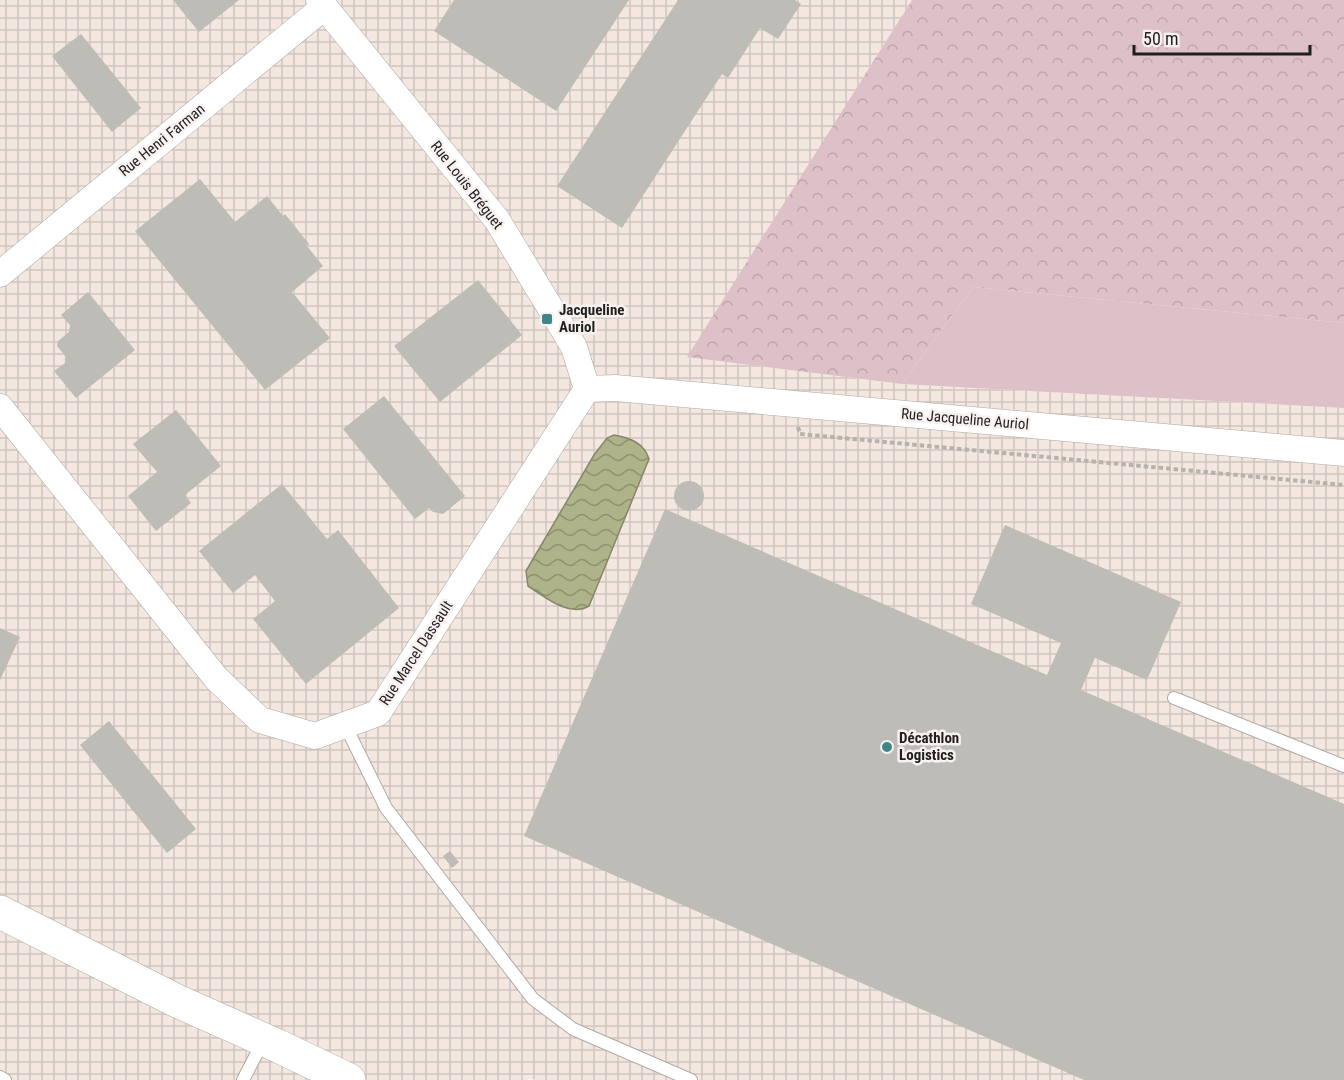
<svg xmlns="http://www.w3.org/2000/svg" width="1344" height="1080" font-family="'Roboto Condensed',sans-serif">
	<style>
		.industrial { fill: url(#industrial-grid) }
		.green { fill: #ddc0c8 }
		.forest { fill: url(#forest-crowns) }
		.water { fill: url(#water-waves); stroke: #848769; stroke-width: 1.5 }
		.building { fill: #bebcb7 }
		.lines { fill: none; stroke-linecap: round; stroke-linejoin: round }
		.lane-casing { stroke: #ada9a6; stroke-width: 14 }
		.street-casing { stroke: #ada9a6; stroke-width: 27 }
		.primary-casing { stroke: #ada9a6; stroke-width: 34 }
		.path { stroke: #b6b2b0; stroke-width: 4; stroke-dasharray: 4.5 3; stroke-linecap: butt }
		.lane { stroke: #fff; stroke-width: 12 }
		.street { stroke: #fff; stroke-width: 26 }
		.primary { stroke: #fff; stroke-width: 33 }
		.poi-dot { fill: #3e8788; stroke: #f7f2ef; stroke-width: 2 }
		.labels { text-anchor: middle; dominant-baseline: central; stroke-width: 5; stroke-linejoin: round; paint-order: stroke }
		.street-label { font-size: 15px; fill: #211f1e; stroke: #f7f2ef }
		.poi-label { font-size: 15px; font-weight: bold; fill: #211f1e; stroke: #f7f2ef; text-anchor: start }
	</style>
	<defs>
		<pattern id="industrial-grid" width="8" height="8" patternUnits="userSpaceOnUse" patternTransform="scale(1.5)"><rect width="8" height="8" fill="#f3e7df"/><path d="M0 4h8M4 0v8" fill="none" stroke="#d0c6bf"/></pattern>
		<pattern id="forest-crowns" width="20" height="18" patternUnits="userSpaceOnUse" patternTransform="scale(1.5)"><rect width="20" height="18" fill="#ddc0c8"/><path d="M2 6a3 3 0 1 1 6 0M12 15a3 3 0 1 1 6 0" fill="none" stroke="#bda5ab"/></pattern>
		<pattern id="water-waves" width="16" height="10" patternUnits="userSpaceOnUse" patternTransform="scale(1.5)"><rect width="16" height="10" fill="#afb389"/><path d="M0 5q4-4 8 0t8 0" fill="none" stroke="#8e916f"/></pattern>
	</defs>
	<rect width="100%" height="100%" fill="#f7f2ef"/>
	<!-- industrial -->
	<polygon class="industrial" points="0,0 912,0 688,357 902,384 1344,408 1344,1080 535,1080 527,1077 528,1080 0,1080"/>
	<!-- green -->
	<polygon class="green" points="973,287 1344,323 1344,408 902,384"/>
	<!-- forest -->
	<polygon class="forest" points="912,0 1344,0 1344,323 973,287 902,384 687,357"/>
	<!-- water -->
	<path class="water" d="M614,435C631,438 644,443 649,459L589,606C569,618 544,596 528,586L526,571L594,455L607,438Z"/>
	<!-- building -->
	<g class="building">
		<polygon points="173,0 239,0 199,32"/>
		<polygon points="454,0 629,0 556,111 434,31"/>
		<polygon points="678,0 795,0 801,4 778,39 760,28 728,78 722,74 622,228 557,186"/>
		<polygon points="81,34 141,108 112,132 52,56"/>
		<polygon points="200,179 235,222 267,196 283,216 285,214 309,244 307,246 323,266 292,292 330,338 265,390 135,231"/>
		<polygon points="478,280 522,335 440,402 394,346"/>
		<polygon points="88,292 135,350 76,398 54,371 65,363 65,356 57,346 58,341 69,332 70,325 61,315"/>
		<polygon points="384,396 465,496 443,514 433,512 429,508 415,519 343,429"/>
		<polygon points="176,410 221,466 185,495 191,503 156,531 128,496 157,472 133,444"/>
		<circle cx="689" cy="496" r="15"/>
		<polygon points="282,484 327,539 338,530 399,608 306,684 253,619 275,601 255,575 233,593 199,551"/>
		<polygon points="665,509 1047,675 1061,643 971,604 1005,525 1181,602 1147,680 1095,658 1081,690 1344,804 1344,1080 1084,1080 524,836"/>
		<polygon points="0,628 20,637 0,680"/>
		<polygon points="109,721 196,829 167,853 80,745"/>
		<polygon points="450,851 459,862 452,868 443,856"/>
	</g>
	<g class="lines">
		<defs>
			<g id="lane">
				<polyline points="1174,698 1344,766"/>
				<polyline points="345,725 386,808 533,999 573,1029 691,1080"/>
				<polyline points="0,1077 5,1080"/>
				<polyline points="243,1080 257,1053"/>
			</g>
			<g id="street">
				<polyline points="319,0 497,220 574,347 587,389"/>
				<polyline points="0,274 324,7"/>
				<polyline points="587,389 615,388 1344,453"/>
				<polyline points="0,407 216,678 260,720 315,736 378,713 587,389"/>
			</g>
			<polyline id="primary" points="0,912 177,1001 278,1046 349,1080"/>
		</defs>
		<!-- lane casing -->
		<use href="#lane" class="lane-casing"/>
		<!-- street casing -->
		<use href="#street" class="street-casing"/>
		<!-- primary casing -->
		<use href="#primary" class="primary-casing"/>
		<!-- path -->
		<polyline class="path" points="798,427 800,434 1344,485"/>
		<!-- lane -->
		<use href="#lane" class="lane"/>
		<!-- street -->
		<use href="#street" class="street"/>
		<!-- primary -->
		<use href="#primary" class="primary"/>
	</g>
	<!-- markers -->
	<g class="poi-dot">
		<rect x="541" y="313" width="12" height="12" rx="3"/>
		<circle cx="887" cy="747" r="6"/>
	</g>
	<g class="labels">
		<!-- street labels -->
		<g class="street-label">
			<text transform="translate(162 140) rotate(-39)">Rue Henri Farman</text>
			<text transform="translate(467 185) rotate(52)">Rue Louis Bréguet</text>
			<text transform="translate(965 419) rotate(5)">Rue Jacqueline Auriol</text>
			<text transform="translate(416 653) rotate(-57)">Rue Marcel Dassault</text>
		</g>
		<!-- poi labels -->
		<g class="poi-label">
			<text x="559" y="310">Jacqueline<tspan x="559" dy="17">Auriol</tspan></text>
			<text x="899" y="738">Décathlon<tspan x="899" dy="17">Logistics</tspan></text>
		</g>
	</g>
	<!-- scale -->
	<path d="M1134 45v9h176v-9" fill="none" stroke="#211f1e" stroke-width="3"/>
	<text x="1143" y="45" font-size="18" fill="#211f1e" stroke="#f7f2ef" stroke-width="4.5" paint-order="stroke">50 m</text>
</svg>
